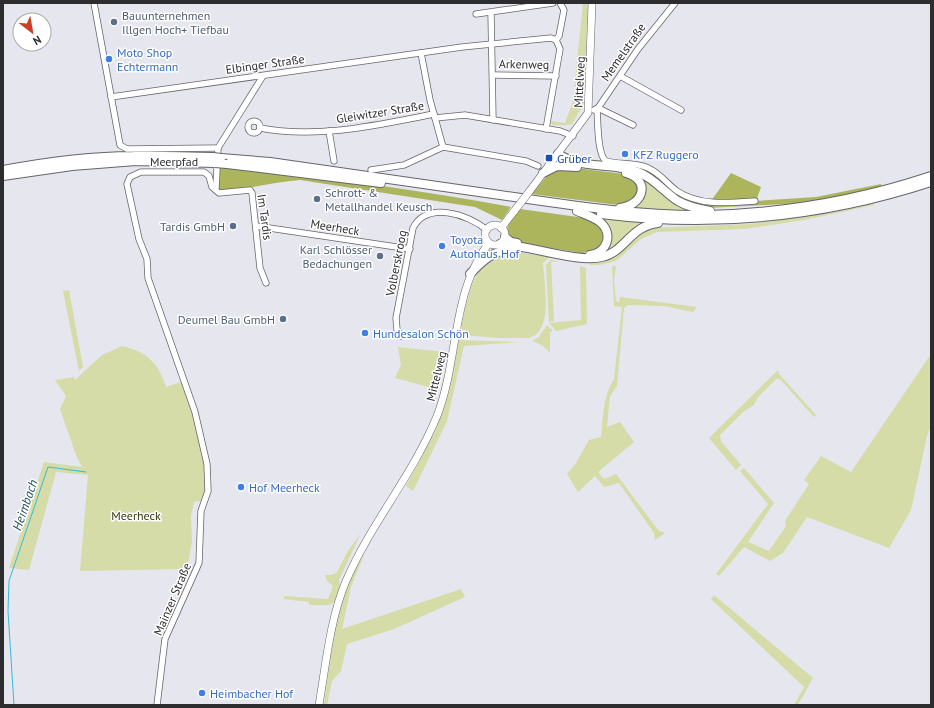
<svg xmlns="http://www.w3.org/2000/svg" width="934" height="708" font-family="'PT Sans',sans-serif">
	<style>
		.green { fill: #d5dca7 }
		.forest { fill: #acb55c }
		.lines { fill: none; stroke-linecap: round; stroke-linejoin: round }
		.stream { stroke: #39bad5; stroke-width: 1 }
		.minor-casing { stroke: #65656d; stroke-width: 7 }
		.major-casing { stroke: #65656d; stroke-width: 8 }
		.highway-casing { stroke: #65656d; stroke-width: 10 }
		.minor { stroke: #fff; stroke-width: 5.5 }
		.major { stroke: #fff; stroke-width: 7 }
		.highway { stroke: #fff; stroke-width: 8 }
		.major-bridge-casing { stroke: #65656d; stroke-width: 8; stroke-linecap: butt }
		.highway-bridge-casing { stroke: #65656d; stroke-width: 10; stroke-linecap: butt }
		.major-bridge { stroke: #fff; stroke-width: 7 }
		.highway-bridge { stroke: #fff; stroke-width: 8 }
		.service-dot { fill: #5c6f8a; stroke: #fff; stroke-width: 1.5 }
		.shop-dot { fill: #3f7fe0; stroke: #fff; stroke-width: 1.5 }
		.transit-dot { fill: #1a4fb4; stroke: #fff; stroke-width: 1.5 }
		.labels { text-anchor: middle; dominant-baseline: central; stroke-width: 3; stroke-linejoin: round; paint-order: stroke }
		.service-label { font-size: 12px; fill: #4e5e75; stroke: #fff; text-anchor: end }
		.shop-label { font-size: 12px; fill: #366cbe; stroke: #fff; text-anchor: start }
		.street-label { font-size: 12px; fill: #2d2d30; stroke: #fff }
		.transit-label { font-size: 12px; fill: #164399; stroke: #fff; text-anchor: start }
		.park-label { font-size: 12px; fill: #343811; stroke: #fff }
		.water-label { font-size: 13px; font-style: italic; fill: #205460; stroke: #fff }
	</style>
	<rect width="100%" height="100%" fill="#e6e6ef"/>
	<!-- green -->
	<g class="green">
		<polygon points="583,3 588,3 584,103 572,124 568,125 552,125 551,121 565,123 573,101"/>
		<polygon points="637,174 693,211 631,208"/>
		<polygon points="874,203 874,205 804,220 745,229 657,232 641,239 616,261 599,265 590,265 590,261 651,228 749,224 821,214"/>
		<polygon points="598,218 645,223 616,247 603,254"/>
		<path d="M512,251L550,257L543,263C544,283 554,332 529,338H498L463,335L461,330C465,308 471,271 491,258C496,255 505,253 512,251Z"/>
		<polygon points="551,260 560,261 551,262 554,321 549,322 546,265"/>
		<polygon points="580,266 586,268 587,324 556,331 549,323 581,320"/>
		<path d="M612,266H616L614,280L616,301L619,302L620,297L697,307L693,312L664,306L628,305L624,308L617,386L610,396L607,427L620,422L634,442L598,472L604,479L616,474L658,530L665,533L655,540L654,533L619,483L604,487L595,476L578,492L567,474L576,463L589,440L601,437C603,418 603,396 614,379L622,307L614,306Z"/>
		<polygon points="69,290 83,367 79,371 63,291"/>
		<polygon points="547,325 553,331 550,332 550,353 542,345 532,341 539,337"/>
		<polygon points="459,340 519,342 464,346 447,421 413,491 406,486 436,430 448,392"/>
		<path d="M122,346C147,352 158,362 166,387L181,382C191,403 209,462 207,484C207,489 203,496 201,501L194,502L191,516L192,542L187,569L80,571L88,475L56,472L29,570L9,568L44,462L82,467L76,455L60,409L66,396L55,380L74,377L75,380L102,355Z"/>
		<polygon points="398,347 445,352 436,389 395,378 401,365"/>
		<polygon points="931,354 931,425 927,436 911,510 889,548 807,517 783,553 770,561 744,547 719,576 716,574 768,504 740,471 744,468 774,503 748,542 769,551 786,526 785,521 809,484 804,480 821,456 851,472"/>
		<polygon points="778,370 779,374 816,415 814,417 780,379 776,379 758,397 754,405 743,412 720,435 721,441 741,465 736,470 709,438"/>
		<polygon points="361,533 339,580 340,585 334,602 329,605 309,605 309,602 284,599 284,596 328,599 333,586 327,581 325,575 331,575 337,572 348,551"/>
		<path d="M364,555L351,587L342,629L461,589L465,597L394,629L347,644L341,671L332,681L327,705H324C331,655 334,597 364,555Z"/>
		<polygon points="714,595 813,678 798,705 794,705 804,687 711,599"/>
	</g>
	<!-- forest -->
	<g class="forest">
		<polygon points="610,161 644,165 685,195 711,201 731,173 761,187 756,201 816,197 881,184 882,188 854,195 803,203 707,208 691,205 668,190"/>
		<path d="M218,166C317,176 414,189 511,207L502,220L475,207L300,180C273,182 248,189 221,192L217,188Z"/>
		<polygon points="568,167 624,174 633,178 639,188 633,201 618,205 532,194 551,171"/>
		<path d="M520,209L585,218L601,227L605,239L599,249L582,253L519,243L508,236C505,224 513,218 520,209Z"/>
	</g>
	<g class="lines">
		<!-- stream -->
		<polyline class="stream" points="14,705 8,611 9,581 48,467 86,472"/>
		<defs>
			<g id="minor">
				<polyline points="94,3 120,145 127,149 218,148"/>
				<polyline points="491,13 493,120"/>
				<polyline points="476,14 553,3"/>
				<polyline points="556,40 559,36 564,10 560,3"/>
				<polyline points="421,53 430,100 443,147"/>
				<polyline points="493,75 556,76"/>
				<polyline points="620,76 681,110"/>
				<polyline points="111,97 462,47 551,38 556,40 560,49 546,129"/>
				<polyline points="598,108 633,125"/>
				<path d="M597,109C598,121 597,155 606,161C620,165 636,162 648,168C660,173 667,184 677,191C699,206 729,203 755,201"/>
				<polyline points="594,110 598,108 638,49 675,3"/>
				<polyline points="435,118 465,115 560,131 573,136"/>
				<circle cx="254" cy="127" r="6"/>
				<path d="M260,128C318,139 377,125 434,114"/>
				<polyline points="329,131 334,161"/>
				<polyline points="371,170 404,165 443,147 526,161 538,166"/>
				<polyline points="216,188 218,148 263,76"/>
				<polyline points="256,226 410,249"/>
				<path d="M401,336L397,330L396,318L413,228C427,201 468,214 487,230"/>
				<polyline points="157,705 165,639 199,563 201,511 208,491 207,464 195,412 148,278 147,259 139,239 127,184 130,177 141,172 204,172 209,176 212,187 219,193 250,190 252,193 260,268 266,283"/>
			</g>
			<g id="major">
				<polyline points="529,192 588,113 592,3"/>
				<circle cx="495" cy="235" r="10"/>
				<polyline points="501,228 515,210"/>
				<path d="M319,705C326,664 330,619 346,581C371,523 413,475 437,416C459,360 451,292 489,243"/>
			</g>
			<g id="highway">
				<path d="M558,154C583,170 612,162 638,172C654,178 664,192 678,201C688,207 699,209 710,211"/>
				<path d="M221,158L270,162C344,172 418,183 493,194C563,204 635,216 707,215C783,213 859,200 931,176"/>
				<polyline points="227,164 381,183"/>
				<path d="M3,170C46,162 90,156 133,156C160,155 186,157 213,157"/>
				<polyline points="543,173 557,166 577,167"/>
				<polyline points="3,176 72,166 136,161 215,163"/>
				<path d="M620,208C644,205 651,180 626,173"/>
				<path d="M577,211C584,214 594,217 600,222C614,234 607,253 590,255"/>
				<path d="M601,214C712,228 824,217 931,182"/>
				<polyline points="505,237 511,242 517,243"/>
				<path d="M500,244C528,245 576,263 602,257C625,252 630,226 658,223"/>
				<path d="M470,274C482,261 494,250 512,249"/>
			</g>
		</defs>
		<!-- minor casing -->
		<use href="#minor" class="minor-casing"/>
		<!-- major casing -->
		<use href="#major" class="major-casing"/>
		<!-- highway casing -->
		<use href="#highway" class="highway-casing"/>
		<!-- minor -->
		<use href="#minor" class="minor"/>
		<!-- major -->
		<use href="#major" class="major"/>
		<!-- highway -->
		<use href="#highway" class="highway"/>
		<defs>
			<polyline id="major-bridge" points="515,210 529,192"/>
			<g id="highway-bridge">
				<polyline points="213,157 221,158"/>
				<polyline points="215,163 227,164"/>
			</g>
		</defs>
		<!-- major-bridge casing -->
		<use href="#major-bridge" class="major-bridge-casing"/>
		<!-- highway-bridge casing -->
		<use href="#highway-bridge" class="highway-bridge-casing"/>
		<!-- major-bridge -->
		<use href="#major-bridge" class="major-bridge"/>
		<!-- highway-bridge -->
		<use href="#highway-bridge" class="highway-bridge"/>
	</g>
	<!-- markers -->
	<g class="service-dot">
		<circle cx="114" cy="22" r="4"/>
		<circle cx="317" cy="199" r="4"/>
		<circle cx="233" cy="226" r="4"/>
		<circle cx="380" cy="256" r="4"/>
		<circle cx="283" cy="319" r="4"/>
	</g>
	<g class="shop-dot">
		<circle cx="109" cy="59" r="4"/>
		<circle cx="625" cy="154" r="4"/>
		<circle cx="442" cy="246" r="4"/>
		<circle cx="365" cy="333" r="4"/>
		<circle cx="241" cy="487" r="4"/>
		<circle cx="202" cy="693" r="4"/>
	</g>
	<rect class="transit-dot" x="545" y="154" width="8" height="8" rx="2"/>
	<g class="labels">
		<!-- service labels -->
		<g class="service-label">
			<text x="122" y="15" text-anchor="start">Bauunternehmen<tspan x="122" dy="14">Illgen Hoch+ Tiefbau</tspan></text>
			<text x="325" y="192" text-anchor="start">Schrott- &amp;<tspan x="325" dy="14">Metallhandel Keusch</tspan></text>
			<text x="225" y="226">Tardis GmbH</text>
			<text x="372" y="249">Karl Schlösser<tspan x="372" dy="14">Bedachungen</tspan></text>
			<text x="275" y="319">Deumel Bau GmbH</text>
		</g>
		<!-- shop labels -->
		<g class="shop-label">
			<text x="117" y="52">Moto Shop<tspan x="117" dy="14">Echtermann</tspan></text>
			<text x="633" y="154">KFZ Ruggero</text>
			<text x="450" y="239">Toyota<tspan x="450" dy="14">Autohaus Hof</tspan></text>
			<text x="373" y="333">Hundesalon Schön</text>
			<text x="249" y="487">Hof Meerheck</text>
			<text x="210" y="693">Heimbacher Hof</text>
		</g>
		<!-- street labels -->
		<g class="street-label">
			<text transform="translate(623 52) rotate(-55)">Memelstraße</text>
			<text transform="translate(265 64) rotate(-8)">Elbinger Straße</text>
			<text transform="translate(524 64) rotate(1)">Arkenweg</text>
			<text transform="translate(579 82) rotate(-87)">Mittelweg</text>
			<text transform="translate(380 112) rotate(-9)">Gleiwitzer Straße</text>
			<text x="174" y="161">Meerpfad</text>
			<text transform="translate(265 217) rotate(82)">Im Tardis</text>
			<text transform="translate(335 227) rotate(9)">Meerheck</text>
			<text transform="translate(396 263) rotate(-79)">Volberskroog</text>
			<text transform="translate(436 376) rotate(-76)">Mittelweg</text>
			<text transform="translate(172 599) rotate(-67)">Mainzer Straße</text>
		</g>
		<!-- transit labels -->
		<g class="transit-label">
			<text x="557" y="158">Grüber</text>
		</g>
		<!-- park labels -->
		<g class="park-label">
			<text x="136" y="515">Meerheck</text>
		</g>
		<!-- water labels -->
		<g class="water-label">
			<text transform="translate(25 505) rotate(-71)">Heimbach</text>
		</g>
	</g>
	<!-- border -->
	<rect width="934" height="708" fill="none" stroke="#2d2d30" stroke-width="8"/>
	<!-- north arrow -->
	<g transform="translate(32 32) rotate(149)"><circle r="19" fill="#ffffff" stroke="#ababac"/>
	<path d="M0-3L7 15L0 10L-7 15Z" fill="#cb3f29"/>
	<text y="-6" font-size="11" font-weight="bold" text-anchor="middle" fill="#2d2d30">N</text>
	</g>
</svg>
